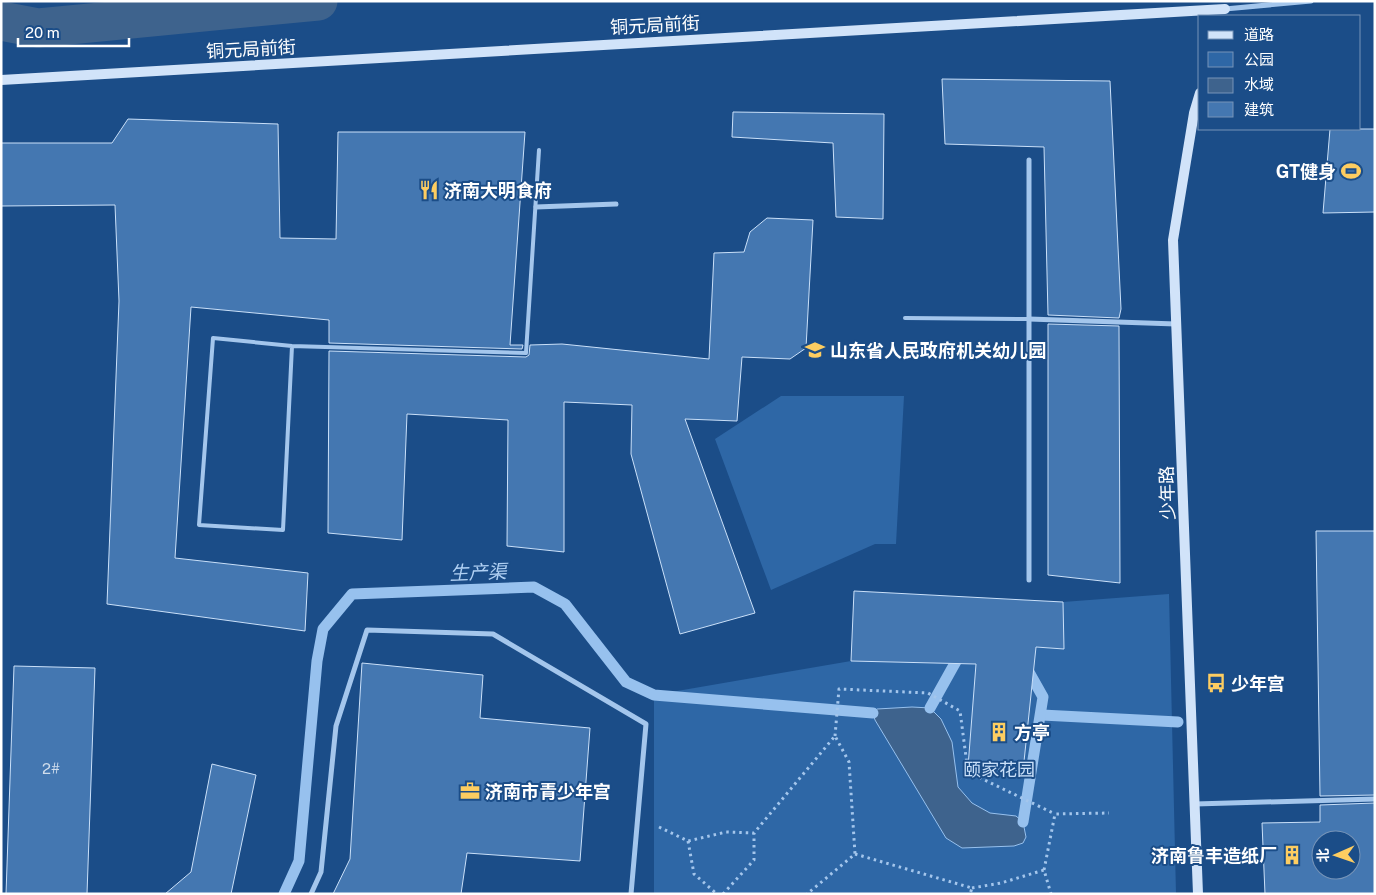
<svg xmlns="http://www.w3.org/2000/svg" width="1376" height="895" font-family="'Public Sans','Noto Sans SC',sans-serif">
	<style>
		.green { fill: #2e67a6 }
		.water { fill: #3e638d; stroke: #97c1ee }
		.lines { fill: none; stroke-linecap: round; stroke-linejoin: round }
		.stream { stroke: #97c1ee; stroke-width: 11 }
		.canal { stroke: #3e638d; stroke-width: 39 }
		.building { fill: #4477b1; stroke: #cae0f9; fill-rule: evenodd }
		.path { stroke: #a4c6ec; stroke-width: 3; stroke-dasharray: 2.5 4; stroke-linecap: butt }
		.lane { stroke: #a4c6ec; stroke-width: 4 }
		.street { stroke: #a4c6ec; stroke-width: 5 }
		.secondary { stroke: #d1e3f9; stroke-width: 10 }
		.labels { text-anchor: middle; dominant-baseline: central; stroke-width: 4; stroke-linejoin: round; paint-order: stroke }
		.number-label { font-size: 15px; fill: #d0ddec }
		.street-label { font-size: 18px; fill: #fff; stroke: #1b4d88 }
		.poi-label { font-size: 18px; font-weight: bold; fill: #fff; stroke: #1b4d88; text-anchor: start }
		.park-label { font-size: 18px; fill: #cae0f9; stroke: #1b4d88 }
		.water-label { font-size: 19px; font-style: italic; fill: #b0d0f3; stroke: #1b4d88 }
	</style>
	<rect width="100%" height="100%" fill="#1b4d88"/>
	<!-- green -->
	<g class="green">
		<polygon points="781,396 904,396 896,544 875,544 771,590 715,439"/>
		<polygon points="1169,594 1176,894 654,894 654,695 851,661 935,663 937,641 1063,649 1063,602"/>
	</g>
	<!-- water -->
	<polygon class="water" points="912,707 930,708 941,719 952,742 958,787 972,803 990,813 1016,816 1023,822 1026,837 1023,843 1014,846 962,848 946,838 875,720 873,713 877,709"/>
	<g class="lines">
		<!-- stream -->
		<g class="stream">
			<polyline points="930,708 959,656 965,656"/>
			<polyline points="1042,715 1178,722"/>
			<polyline points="1023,822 1043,697 1025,665"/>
			<polyline points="284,894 299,861 317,661 323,629 352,594 534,587 565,604 626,682 654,695 873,713"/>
		</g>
		<!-- canal -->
		<polyline class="canal" points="1,21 38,28 318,1"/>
	</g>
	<!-- building -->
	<g class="building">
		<polygon points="942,79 1110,81 1121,309 1119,318 1048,315 1044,147 945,144"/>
		<polygon points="733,112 884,114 883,219 836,217 833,143 732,137"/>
		<polygon points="128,119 278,124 280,238 336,239 338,132 525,132 510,345 523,345 522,349 329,343 329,320 191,307 175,558 308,573 305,631 107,604 119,301 115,205 1,206 1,143 112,143"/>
		<polygon points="1330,129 1375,129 1375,212 1323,213"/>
		<polygon points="767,218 813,220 806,348 790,359 742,357 737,421 685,419 755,613 680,634 631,454 632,405 564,402 564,552 507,546 508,420 407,414 402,540 328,533 329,351 526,357 529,355 530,345 562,344 709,359 714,253 744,252 750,232"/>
		<polygon points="1048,324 1119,326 1120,583 1048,575"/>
		<polygon points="1316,531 1375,531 1375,795 1320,796"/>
		<polygon points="854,591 1063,602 1064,649 1036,647 1023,771 968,767 976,664 851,661"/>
		<polygon points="362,663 483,675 480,718 590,728 580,861 467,853 461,894 333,894 350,859"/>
		<polygon points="14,666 95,668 87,894 6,894"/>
		<polygon points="212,764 256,775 231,894 165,894 191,872"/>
		<path d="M1375,803V894H1265L1262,823L1320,822V805ZM1321,840H1351V870H1321Z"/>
	</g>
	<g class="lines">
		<!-- path -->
		<g class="path">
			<polyline points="835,736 839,689 928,693 960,711 968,772 1055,814"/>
			<polyline points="659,827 688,841 726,832 754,833 835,736 849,762 855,854 807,894"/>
			<polyline points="688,841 694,874 717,894"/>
			<polyline points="855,854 972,888 970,894"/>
			<polyline points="1044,870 1055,814 1109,813"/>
			<polyline points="972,888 1001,883 1044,870 1051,894"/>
			<polyline points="723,894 754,860 754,833"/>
		</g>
		<!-- lane -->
		<g class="lane">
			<polyline points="905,318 1029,319"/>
			<polyline points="292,346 283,530 199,525 213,338 292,346 526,353 539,150"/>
		</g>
		<!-- street -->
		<g class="street">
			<polyline points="1225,9 1311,1"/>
			<polyline points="1029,160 1029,580"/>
			<polyline points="536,207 616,204"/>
			<polyline points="1029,319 1176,324"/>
			<polyline points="1195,804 1375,799"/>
			<polyline points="311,894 321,872 336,726 367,630 493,634 646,724 631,894"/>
		</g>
		<!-- secondary -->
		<g class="secondary">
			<polyline points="1,80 1225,9"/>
			<polyline points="1198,894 1173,240 1194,113 1200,93"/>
		</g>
	</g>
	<!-- icons -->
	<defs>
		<symbol id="stadium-bare" viewBox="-9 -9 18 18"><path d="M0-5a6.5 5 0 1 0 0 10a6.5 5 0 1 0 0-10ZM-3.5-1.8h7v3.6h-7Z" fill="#fdcd61" stroke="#1b4d88" stroke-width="2.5" paint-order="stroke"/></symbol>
		<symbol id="restaurant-bare" viewBox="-9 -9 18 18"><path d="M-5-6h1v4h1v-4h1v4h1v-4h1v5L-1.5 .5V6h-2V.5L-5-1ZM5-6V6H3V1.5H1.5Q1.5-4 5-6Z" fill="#fdcd61" stroke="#1b4d88" stroke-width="2.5" paint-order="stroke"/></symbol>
		<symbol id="school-bare" viewBox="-9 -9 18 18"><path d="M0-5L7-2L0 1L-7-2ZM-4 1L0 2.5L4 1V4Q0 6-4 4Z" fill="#fdcd61" stroke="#1b4d88" stroke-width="2.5" paint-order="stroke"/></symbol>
		<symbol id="bus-bare" viewBox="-9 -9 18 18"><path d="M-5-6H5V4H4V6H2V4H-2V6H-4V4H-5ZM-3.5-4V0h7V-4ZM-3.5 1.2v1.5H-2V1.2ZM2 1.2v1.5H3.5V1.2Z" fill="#fdcd61" stroke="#1b4d88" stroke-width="2.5" paint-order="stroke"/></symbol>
		<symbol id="building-bare" viewBox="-9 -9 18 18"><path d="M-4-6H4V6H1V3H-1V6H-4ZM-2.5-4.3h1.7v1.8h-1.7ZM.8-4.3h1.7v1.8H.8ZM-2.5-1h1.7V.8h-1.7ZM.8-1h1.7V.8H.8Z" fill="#fdcd61" stroke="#1b4d88" stroke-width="2.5" paint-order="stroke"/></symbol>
		<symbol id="office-bare" viewBox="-9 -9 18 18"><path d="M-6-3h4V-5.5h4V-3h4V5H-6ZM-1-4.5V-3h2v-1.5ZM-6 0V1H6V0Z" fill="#fdcd61" stroke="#1b4d88" stroke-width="2.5" paint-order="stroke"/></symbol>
	</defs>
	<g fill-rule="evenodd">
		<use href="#stadium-bare" x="1337" y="157" width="28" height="28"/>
		<use href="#restaurant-bare" x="415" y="176" width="28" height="28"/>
		<use href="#school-bare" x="801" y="336" width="28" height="28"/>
		<use href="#bus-bare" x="1202" y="669" width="28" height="28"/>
		<use href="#building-bare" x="985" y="718" width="28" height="28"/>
		<use href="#office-bare" x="456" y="777" width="28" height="28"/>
		<use href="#building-bare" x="1278" y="841" width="28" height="28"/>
	</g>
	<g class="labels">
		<!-- number labels -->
		<g class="number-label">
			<text x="51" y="768">2#</text>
		</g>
		<!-- street labels -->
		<g class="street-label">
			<text transform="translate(655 25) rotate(-3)">铜元局前街</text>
			<text transform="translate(251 49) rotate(-3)">铜元局前街</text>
			<text transform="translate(1167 493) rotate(-92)">少年路</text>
		</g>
		<!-- poi labels -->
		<g class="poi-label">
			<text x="1336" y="171" text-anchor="end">GT健身</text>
			<text x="444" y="190">济南大明食府</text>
			<text x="830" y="350">山东省人民政府机关幼儿园</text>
			<text x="1231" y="683">少年宫</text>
			<text x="1014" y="732">方亭</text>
			<text x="485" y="791">济南市青少年宫</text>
			<text x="1277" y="855" text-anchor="end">济南鲁丰造纸厂</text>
		</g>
		<!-- park labels -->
		<g class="park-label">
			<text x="999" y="769">颐家花园</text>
		</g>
		<!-- water labels -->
		<g class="water-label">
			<text transform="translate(478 572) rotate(-2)">生产渠</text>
		</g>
	</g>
	<!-- border -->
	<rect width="1376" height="895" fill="none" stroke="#ffffff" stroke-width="5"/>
	<!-- legend -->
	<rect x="1198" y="15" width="162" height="115" fill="#1b4d88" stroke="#7694b8"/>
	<rect x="1208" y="31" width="25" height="8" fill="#d1e3f9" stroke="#7694b8"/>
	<text x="1244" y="40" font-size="15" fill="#ffffff">道路</text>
	<rect x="1208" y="52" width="25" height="15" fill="#2e67a6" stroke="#7694b8"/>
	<text x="1244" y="65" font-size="15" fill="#ffffff">公园</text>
	<rect x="1208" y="78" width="25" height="15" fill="#3e638d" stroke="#7694b8"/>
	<text x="1244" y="90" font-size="15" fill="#ffffff">水域</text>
	<rect x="1208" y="102" width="25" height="15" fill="#4477b1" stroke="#7694b8"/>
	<text x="1244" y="115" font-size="15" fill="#ffffff">建筑</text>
	<!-- north arrow -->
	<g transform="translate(1336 855) rotate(268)"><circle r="24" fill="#1b4d88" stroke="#7694b8"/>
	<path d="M0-4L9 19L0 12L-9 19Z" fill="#fdcd61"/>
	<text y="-8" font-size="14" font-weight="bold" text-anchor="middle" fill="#ffffff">北</text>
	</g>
	<!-- scale -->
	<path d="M18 38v8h111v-8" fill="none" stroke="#ffffff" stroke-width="2.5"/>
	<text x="25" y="38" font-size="15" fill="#ffffff" stroke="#1b4d88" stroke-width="4" paint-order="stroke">20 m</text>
</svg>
